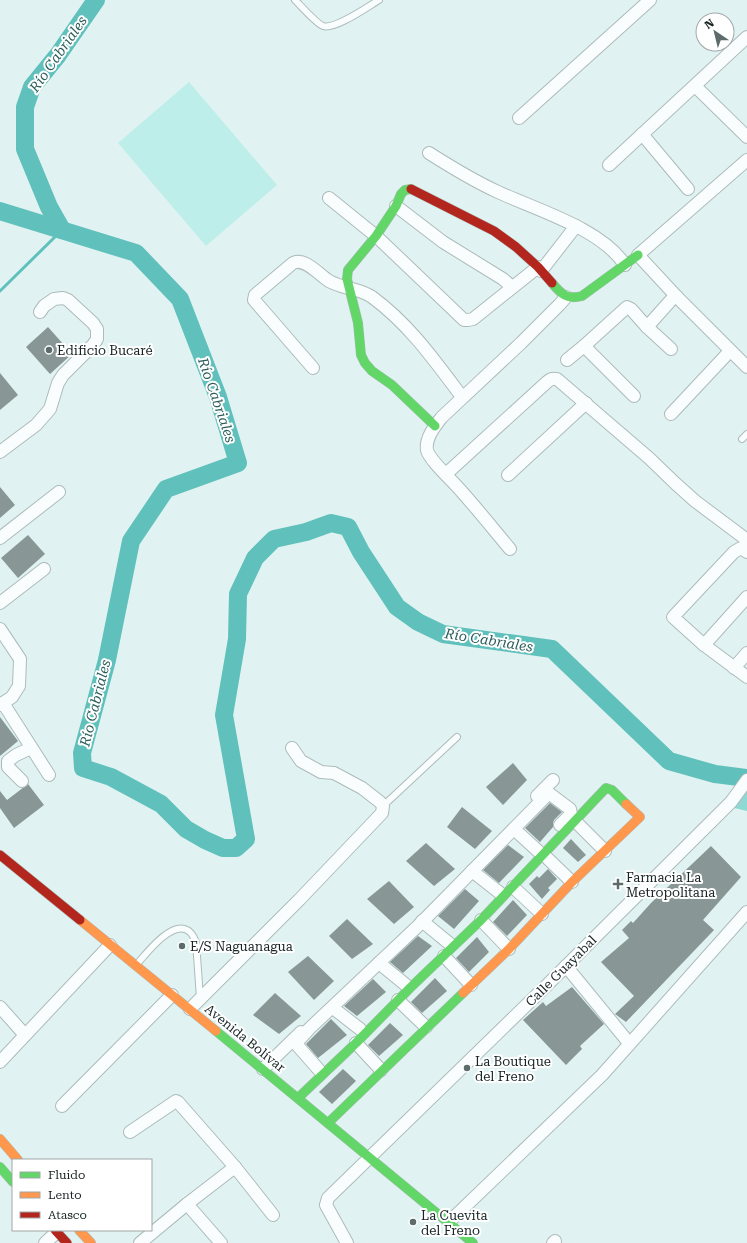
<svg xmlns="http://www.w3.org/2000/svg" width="747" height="1243" font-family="'Roboto Serif',serif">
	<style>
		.green { fill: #bdeeea }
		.forest { fill: #8ed9d4 }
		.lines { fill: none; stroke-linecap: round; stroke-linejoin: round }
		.stream { stroke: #60c0bb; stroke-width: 3 }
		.river { stroke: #60c0bb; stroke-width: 18 }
		.building { fill: #889696 }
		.lane-casing { stroke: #acbbba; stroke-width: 8 }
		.street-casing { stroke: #acbbba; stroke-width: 14 }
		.fast-casing { stroke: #acbbba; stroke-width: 10 }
		.slow-casing { stroke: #acbbba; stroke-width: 10 }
		.jam-casing { stroke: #acbbba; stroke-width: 10 }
		.lane { stroke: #fafdfd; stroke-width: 6 }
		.street { stroke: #fafdfd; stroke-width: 12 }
		.fast { stroke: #63d668; stroke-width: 9 }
		.slow { stroke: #ff974d; stroke-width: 9 }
		.jam { stroke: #b3261e; stroke-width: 9 }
		.poi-dot { fill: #5d6c6b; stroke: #fff; stroke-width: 1.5 }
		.labels { text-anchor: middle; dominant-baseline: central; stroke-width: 4; stroke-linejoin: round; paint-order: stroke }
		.poi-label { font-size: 13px; fill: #172423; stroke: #fff; text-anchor: start }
		.street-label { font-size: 13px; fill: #172423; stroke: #fff }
		.water-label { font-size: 14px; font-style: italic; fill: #2b5e5b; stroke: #fff }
	</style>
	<rect width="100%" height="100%" fill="#e0f3f2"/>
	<!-- green -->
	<polygon class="green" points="189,82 277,185 206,246 118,143"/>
	<!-- forest -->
	<polygon class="forest" points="747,789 747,811 730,807"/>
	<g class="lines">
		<!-- stream -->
		<polyline class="stream" points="0,291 62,230"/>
		<!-- river -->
		<g class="river">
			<polyline points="0,211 136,253 180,299 218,397 238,463 166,489 131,541 107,660 82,753 83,768 111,777 161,804 186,829 205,840 223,848 236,848 246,839 224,715 237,639 238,594 255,558 274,539 306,532 331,523 348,527 361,552 397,607 418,622 443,634 552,649 669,761 715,774 747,778"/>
			<polyline points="62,230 49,207 25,149 25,107 32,87 58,55 96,0"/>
		</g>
	</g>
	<!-- building -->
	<g class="building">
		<polygon points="48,327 72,354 50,374 26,347"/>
		<polygon points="0,373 18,395 0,410"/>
		<polygon points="0,487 15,505 0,518"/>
		<polygon points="28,535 45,554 18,578 1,558"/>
		<polygon points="0,717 18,741 0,756"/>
		<polygon points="513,763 527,780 503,805 486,787"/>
		<polygon points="28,784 44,805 14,828 0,808 0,791 7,800"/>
		<polygon points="550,803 562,812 554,820 553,823 553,827 540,842 525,828"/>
		<polygon points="462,807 492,831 475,849 447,827"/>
		<polygon points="571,839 586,855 578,862 563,848"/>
		<polygon points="426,843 455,869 434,886 406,861"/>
		<polygon points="508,845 524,857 499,883 483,870"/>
		<polygon points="711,846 741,877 703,920 714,930 626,1022 615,1014 634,996 601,962 629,938 622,930 631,921 633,923 651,903"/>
		<polygon points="548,869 557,879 548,888 550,890 542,899 529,884 537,876 539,878"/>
		<polygon points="389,881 414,907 394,924 367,899"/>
		<polygon points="465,889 479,901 454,929 438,916"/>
		<polygon points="513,900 527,915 507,936 493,922"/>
		<polygon points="347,919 373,944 352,959 329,936"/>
		<polygon points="418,936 432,946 403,973 390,962"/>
		<polygon points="477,937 489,952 469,972 456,958"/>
		<polygon points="308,956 334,981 314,1000 288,972"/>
		<polygon points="435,978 447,991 422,1013 411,1002"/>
		<polygon points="373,979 386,992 357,1016 344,1006"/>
		<polygon points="572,987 604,1024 580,1046 582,1049 566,1065 523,1020 543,1002 546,1006"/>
		<polygon points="275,993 301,1016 279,1034 253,1015"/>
		<polygon points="331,1019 347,1035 318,1058 306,1044"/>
		<polygon points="390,1023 403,1035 379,1056 368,1045"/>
		<polygon points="343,1069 356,1081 332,1104 319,1092"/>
	</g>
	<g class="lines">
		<defs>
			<g id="lane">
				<path d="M295,0C300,5 317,24 323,26C335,30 367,7 379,0"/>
				<polyline points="742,439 747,434"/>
				<polyline points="383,806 457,737"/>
				<path d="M137,964C146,954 171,921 187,930C192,932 194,938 196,942L200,998"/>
			</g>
			<g id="street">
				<polyline points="695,86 747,137"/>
				<polyline points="519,118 650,0"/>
				<polyline points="642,134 688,189"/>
				<path d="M429,153C451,167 474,181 498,192C537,210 602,229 625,265"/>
				<polyline points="747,160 638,255 677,297 747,367"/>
				<polyline points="609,165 747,37"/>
				<polyline points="329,198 376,236 464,320 468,320 473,319 538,267"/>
				<polyline points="396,206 443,242 503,279 512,287"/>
				<polyline points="541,271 576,226"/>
				<polyline points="647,327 672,299 677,297"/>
				<polyline points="584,346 634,396"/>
				<polyline points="567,360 584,346 627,307 631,309 647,327 671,349"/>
				<path d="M313,368L254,300L255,295L293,263C305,257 319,275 329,281C343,289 359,288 372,297C409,324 435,361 462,397"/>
				<polyline points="671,414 730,351"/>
				<polyline points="0,452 36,425 50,409 58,383 63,375 93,345 97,339 97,329 93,323 68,300 63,298 54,299 44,306 40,312"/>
				<path d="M446,474L547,382C550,379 553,378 557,379L649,458L676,484L695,501L747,540"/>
				<polyline points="508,475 586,403"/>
				<polyline points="0,538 59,492"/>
				<path d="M510,549C494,530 479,511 462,492C455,483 429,460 427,450C425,438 435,426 442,417L521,343L560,304L566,297"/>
				<polyline points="747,552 741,548 734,552 673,617 704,645 747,677"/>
				<polyline points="0,603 44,569"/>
				<polyline points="0,629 20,659 19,686 12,697 0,705"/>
				<polyline points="704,645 747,597"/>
				<polyline points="734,668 747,653"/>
				<polyline points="3,703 49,775"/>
				<polyline points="22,781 8,767 8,761 16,755 31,748"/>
				<polyline points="537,796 553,780"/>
				<polyline points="575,821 605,851"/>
				<polyline points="514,829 538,851"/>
				<polyline points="543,854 572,882"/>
				<polyline points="472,871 500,893"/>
				<polyline points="513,887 542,914"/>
				<polyline points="481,920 509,949"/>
				<polyline points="422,921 450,944"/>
				<polyline points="444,956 471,985"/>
				<polyline points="379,963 406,985"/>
				<polyline points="566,966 629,1043"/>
				<polyline points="398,1000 426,1027"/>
				<polyline points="0,1007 25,1035"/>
				<polyline points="333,1008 360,1029"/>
				<polyline points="190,1009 299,900 382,813 383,806 380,802 362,788 334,773 321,772 301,761 292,748"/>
				<polyline points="356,1043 381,1070"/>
				<polyline points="0,1062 110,945"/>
				<polyline points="263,1069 301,1032"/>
				<polyline points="319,1070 297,1045 298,1041 310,1028 419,925 547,795 550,794 570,809 571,814 560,825"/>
				<polyline points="62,1106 172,995"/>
				<polyline points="130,1132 176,1101 178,1102 235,1167 273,1215"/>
				<polyline points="187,1204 221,1243"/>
				<polyline points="449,1222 602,1075 747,912"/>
				<polyline points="45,1243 57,1232"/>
				<polyline points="140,1243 187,1204 235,1167"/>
				<polyline points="347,1243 326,1205 328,1198 545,987 731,802 747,780"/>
				<polyline points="553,1243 555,1241"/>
			</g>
			<g id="fast">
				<polyline points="411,189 405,190 401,194 396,206 376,236 348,270 347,279 358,323 361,355 365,363 372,371 392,385 435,426"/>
				<path d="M552,283C561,294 567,300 582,296L638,255"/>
				<polyline points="216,1031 473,1243"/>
				<polyline points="298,1098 356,1043 410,988 481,920 606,788 612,790 626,804"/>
				<polyline points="328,1123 463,993"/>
				<polyline points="0,1167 13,1182"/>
			</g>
			<g id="slow">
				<polyline points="80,920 216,1031"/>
				<polyline points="463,993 509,949 572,882 640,817 626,804"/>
				<polyline points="0,1139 18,1160"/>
				<polyline points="79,1230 91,1243"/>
			</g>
			<g id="jam">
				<polyline points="411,189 494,231 516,247 538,267 552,283"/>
				<polyline points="0,855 80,920"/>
				<polyline points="55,1230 67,1243"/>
			</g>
		</defs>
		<!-- lane casing -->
		<use href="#lane" class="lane-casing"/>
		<!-- street casing -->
		<use href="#street" class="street-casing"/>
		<!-- fast casing -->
		<use href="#fast" class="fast-casing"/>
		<!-- slow casing -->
		<use href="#slow" class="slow-casing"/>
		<!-- jam casing -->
		<use href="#jam" class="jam-casing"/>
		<!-- lane -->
		<use href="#lane" class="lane"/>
		<!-- street -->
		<use href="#street" class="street"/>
		<!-- fast -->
		<use href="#fast" class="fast"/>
		<!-- slow -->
		<use href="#slow" class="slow"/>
		<!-- jam -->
		<use href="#jam" class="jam"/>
	</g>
	<!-- markers -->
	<g class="poi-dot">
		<circle cx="49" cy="350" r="4"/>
		<path d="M616 878h4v4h4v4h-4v4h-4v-4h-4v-4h4z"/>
		<circle cx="182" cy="946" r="4"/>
		<circle cx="467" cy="1068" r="4"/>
		<circle cx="413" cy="1222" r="4"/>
	</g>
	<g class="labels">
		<!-- poi labels -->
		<g class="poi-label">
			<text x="57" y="350">Edificio Bucaré</text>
			<text x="626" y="877">Farmacia La<tspan x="626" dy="15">Metropolitana</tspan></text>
			<text x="190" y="946">E/S Naguanagua</text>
			<text x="475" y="1061">La Boutique<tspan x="475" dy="15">del Freno</tspan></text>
			<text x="421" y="1215">La Cuevita<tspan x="421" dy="15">del Freno</tspan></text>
		</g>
		<!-- street labels -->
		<g class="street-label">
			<text transform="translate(561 971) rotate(-45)">Calle Guayabal</text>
			<text transform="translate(245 1038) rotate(39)">Avenida Bolívar</text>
		</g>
		<!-- water labels -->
		<g class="water-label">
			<text transform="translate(58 54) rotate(-55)">Río Cabriales</text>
			<text transform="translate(217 400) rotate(71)">Río Cabriales</text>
			<text transform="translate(489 640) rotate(9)">Río Cabriales</text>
			<text transform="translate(95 703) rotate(-76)">Río Cabriales</text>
		</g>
	</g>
	<!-- legend -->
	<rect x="12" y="1159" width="140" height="72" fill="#ffffff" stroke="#a2a7a7"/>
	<rect x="20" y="1172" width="20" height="6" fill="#63d668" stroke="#a2a7a7"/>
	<text x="48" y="1179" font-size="12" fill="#172423">Fluido</text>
	<rect x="20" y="1192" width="20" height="6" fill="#ff974d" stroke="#a2a7a7"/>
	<text x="48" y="1199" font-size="12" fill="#172423">Lento</text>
	<rect x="20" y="1212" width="20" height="6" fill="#b3261e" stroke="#a2a7a7"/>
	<text x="48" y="1219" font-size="12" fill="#172423">Atasco</text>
	<!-- north arrow -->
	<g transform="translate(715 32) rotate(325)"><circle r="19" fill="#ffffff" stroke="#a2a7a7"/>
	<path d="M0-3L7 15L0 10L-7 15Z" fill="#5d6c6b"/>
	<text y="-6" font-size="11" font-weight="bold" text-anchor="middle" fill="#172423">N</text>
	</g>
</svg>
